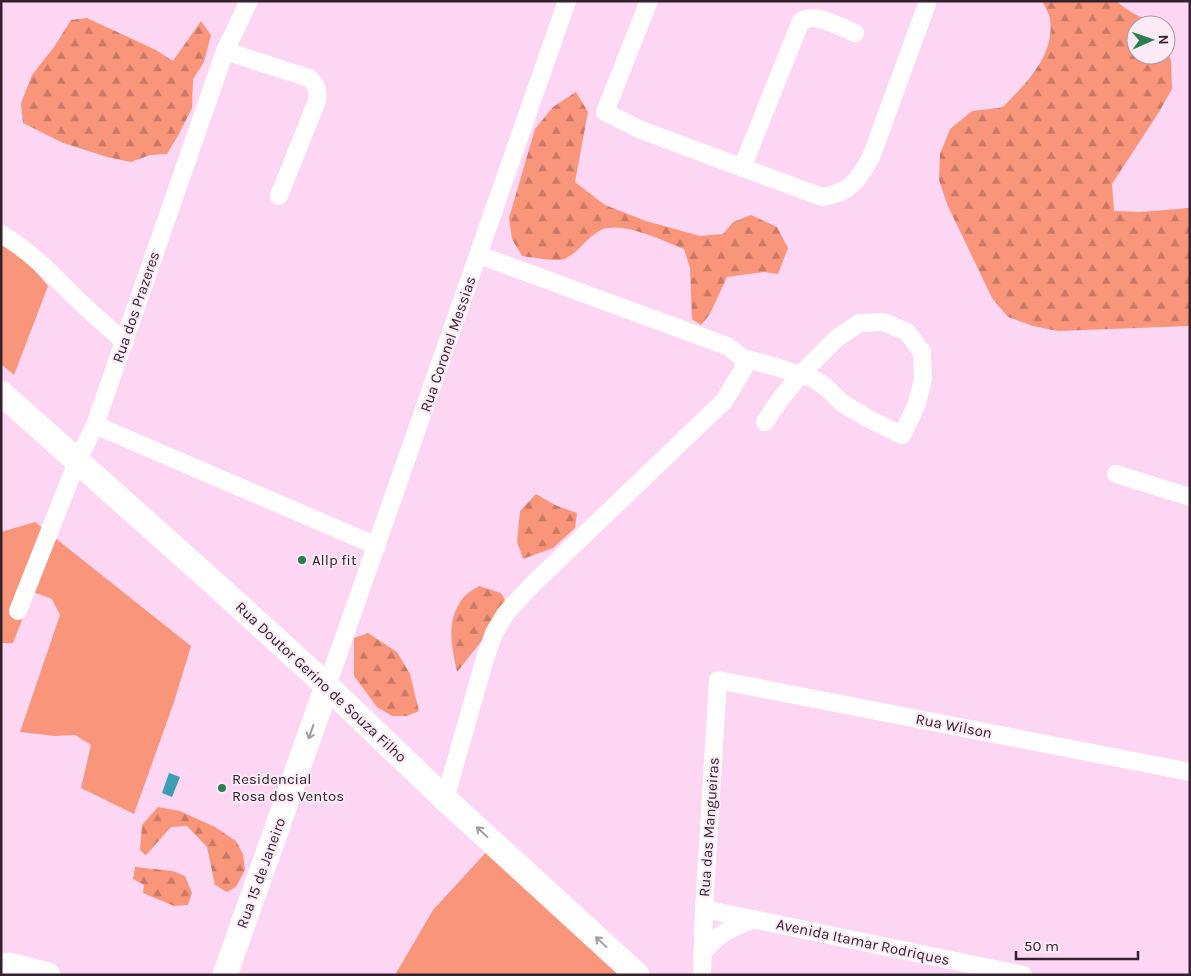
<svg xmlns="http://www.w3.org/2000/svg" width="1191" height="976" font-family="Karla,sans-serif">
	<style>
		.grass { fill: #f8957b }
		.forest { fill: url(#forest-firs) }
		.water { fill: #3b9eb4 }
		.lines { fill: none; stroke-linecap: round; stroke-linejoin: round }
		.minor { stroke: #fff; stroke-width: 18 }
		.secondary { stroke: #fff; stroke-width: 25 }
		.oneway { stroke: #a39ca1 }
		.poi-dot { fill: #2b7e50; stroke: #fcebf7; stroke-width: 2 }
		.labels { text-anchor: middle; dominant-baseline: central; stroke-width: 4; stroke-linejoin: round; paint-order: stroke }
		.street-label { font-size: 15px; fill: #32232e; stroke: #fcebf7 }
		.poi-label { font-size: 15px; fill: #32232e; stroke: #fcebf7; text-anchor: start }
	</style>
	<defs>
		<pattern id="forest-firs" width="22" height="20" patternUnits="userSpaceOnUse" patternTransform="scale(1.25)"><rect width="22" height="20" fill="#f8957b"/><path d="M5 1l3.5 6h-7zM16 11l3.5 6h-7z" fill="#c97965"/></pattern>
	</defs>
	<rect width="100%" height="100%" fill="#fdd6f3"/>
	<!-- grass -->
	<g class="grass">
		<polygon points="1,243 29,264 48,286 14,375 1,364"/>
		<polygon points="35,522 191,646 174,702 134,814 81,788 91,745 75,735 55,736 20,732 60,615 52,599 33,592 13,643 1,643 1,532"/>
		<polygon points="489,849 623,975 395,975 433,910"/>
	</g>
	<!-- forest -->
	<g class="forest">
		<path d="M1042,1H1117C1126,11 1141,16 1152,25H1136V55H1166V44L1171,61L1172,89L1159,112L1112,184L1114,211L1140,212L1190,208V326L1058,331L1033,326L1008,317L992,298L947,204L939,180L940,154L950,129L972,111L998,108L1004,106C1027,82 1055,55 1050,19C1049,13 1045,7 1042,1Z"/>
		<polygon points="87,18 156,50 173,61 201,21 211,35 204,62 193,79 192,108 179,134 167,154 150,155 131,162 107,157 63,143 23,123 21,103 32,75 54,47 71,20"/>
		<path d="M576,92L588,112L575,182L605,205L646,221L700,236L723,234L733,222L751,215L777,227L788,248L778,274L764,272L727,277L710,314L701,325L692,319L690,268L684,249C664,241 629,224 607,228C589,232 580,253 564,259C558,262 530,257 522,256L512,239L509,218L535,129L553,107Z"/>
		<polygon points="536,494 555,505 577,513 575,528 553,548 523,559 517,541 520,511"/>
		<path d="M479,586L501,593L505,600L484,638L457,672C452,646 445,621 463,598C467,593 474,589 479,586Z"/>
		<polygon points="368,633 397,652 410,674 419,711 407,716 392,716 377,707 354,676 354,638"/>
		<polygon points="158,807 180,811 215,827 236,841 243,854 245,870 236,887 227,892 215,885 207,847 187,826 171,827 146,855 140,850 142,825"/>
		<polygon points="135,867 173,871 185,876 192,893 188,905 174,906 143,893 144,885 133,879"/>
	</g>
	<!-- water -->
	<polygon class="water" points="169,773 180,777 172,797 162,793"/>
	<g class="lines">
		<!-- minor -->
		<g class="minor">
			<path d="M649,1L605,112L641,130L822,197C851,193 858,180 871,157L927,4"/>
			<path d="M225,51L309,78C317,85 318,90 317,101L279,196"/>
			<path d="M742,168L801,21C817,12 839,27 855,33"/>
			<path d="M1,234C30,251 52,274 75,297C91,313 108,327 125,342"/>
			<polyline points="743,358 773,366 814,379 827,388 842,403 869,419 902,435 917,404 923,379 922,352 907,332 884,322 859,323 836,339 800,375 779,401 765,422"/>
			<polyline points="95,425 377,546"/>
			<polyline points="1116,474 1190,497"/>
			<polyline points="18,611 77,462 95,425 225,51 249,1"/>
			<polyline points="327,686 567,1"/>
			<polyline points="445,799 484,662 494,633 506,613 532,585 724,401 744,368 743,358 727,346 479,255"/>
			<polyline points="704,909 1023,975"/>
			<path d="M702,954C719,932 730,929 754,919"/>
			<polyline points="702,975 704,909 718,680 1190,772"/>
		</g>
		<!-- secondary -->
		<g class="secondary">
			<polyline points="1,393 214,583 327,686 445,799 637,975"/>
			<polyline points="1,966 10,965 48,975"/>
			<polyline points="225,975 327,686"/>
		</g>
	</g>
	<!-- one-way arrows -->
	<defs><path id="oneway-shaft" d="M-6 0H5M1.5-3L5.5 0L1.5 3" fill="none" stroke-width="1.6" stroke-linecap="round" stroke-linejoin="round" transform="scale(1.25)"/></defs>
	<g class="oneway">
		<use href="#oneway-shaft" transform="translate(311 732) rotate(109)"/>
		<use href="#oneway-shaft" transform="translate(482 832) rotate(-137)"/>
		<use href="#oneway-shaft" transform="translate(601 942) rotate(-137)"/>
	</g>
	<!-- markers -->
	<g class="poi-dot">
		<circle cx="302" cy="560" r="5"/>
		<circle cx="222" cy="788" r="5"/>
	</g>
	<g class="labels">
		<!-- street labels -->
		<g class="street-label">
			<text transform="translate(136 307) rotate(-71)">Rua dos Prazeres</text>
			<text transform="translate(448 344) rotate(-71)">Rua Coronel Messias</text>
			<text transform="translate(321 682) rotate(43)">Rua Doutor Gerino de Souza Filho</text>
			<text transform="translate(954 726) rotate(11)">Rua Wilson</text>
			<text transform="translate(709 827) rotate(-86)">Rua das Mangueiras</text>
			<text transform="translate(261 873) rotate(-70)">Rua 15 de Janeiro</text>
			<text transform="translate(863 942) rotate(12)">Avenida Itamar Rodriques</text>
		</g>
		<!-- poi labels -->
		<g class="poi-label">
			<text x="312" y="560">Allp fit</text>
			<text x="232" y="779">Residencial<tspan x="232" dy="17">Rosa dos Ventos</tspan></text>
		</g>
	</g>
	<!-- border -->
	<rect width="1191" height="976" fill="none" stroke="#32232e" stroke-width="5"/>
	<!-- north arrow -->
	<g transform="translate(1151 40) rotate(88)"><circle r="24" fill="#fcebf7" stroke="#ab9ba7"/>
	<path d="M0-4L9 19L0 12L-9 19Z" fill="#2b7e50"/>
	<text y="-8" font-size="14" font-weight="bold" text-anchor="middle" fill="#32232e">N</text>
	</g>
	<!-- scale -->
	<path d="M1016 951v8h122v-8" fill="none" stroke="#32232e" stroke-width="2.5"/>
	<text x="1024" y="951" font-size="15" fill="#32232e" stroke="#fcebf7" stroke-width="4" paint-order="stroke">50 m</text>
</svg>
